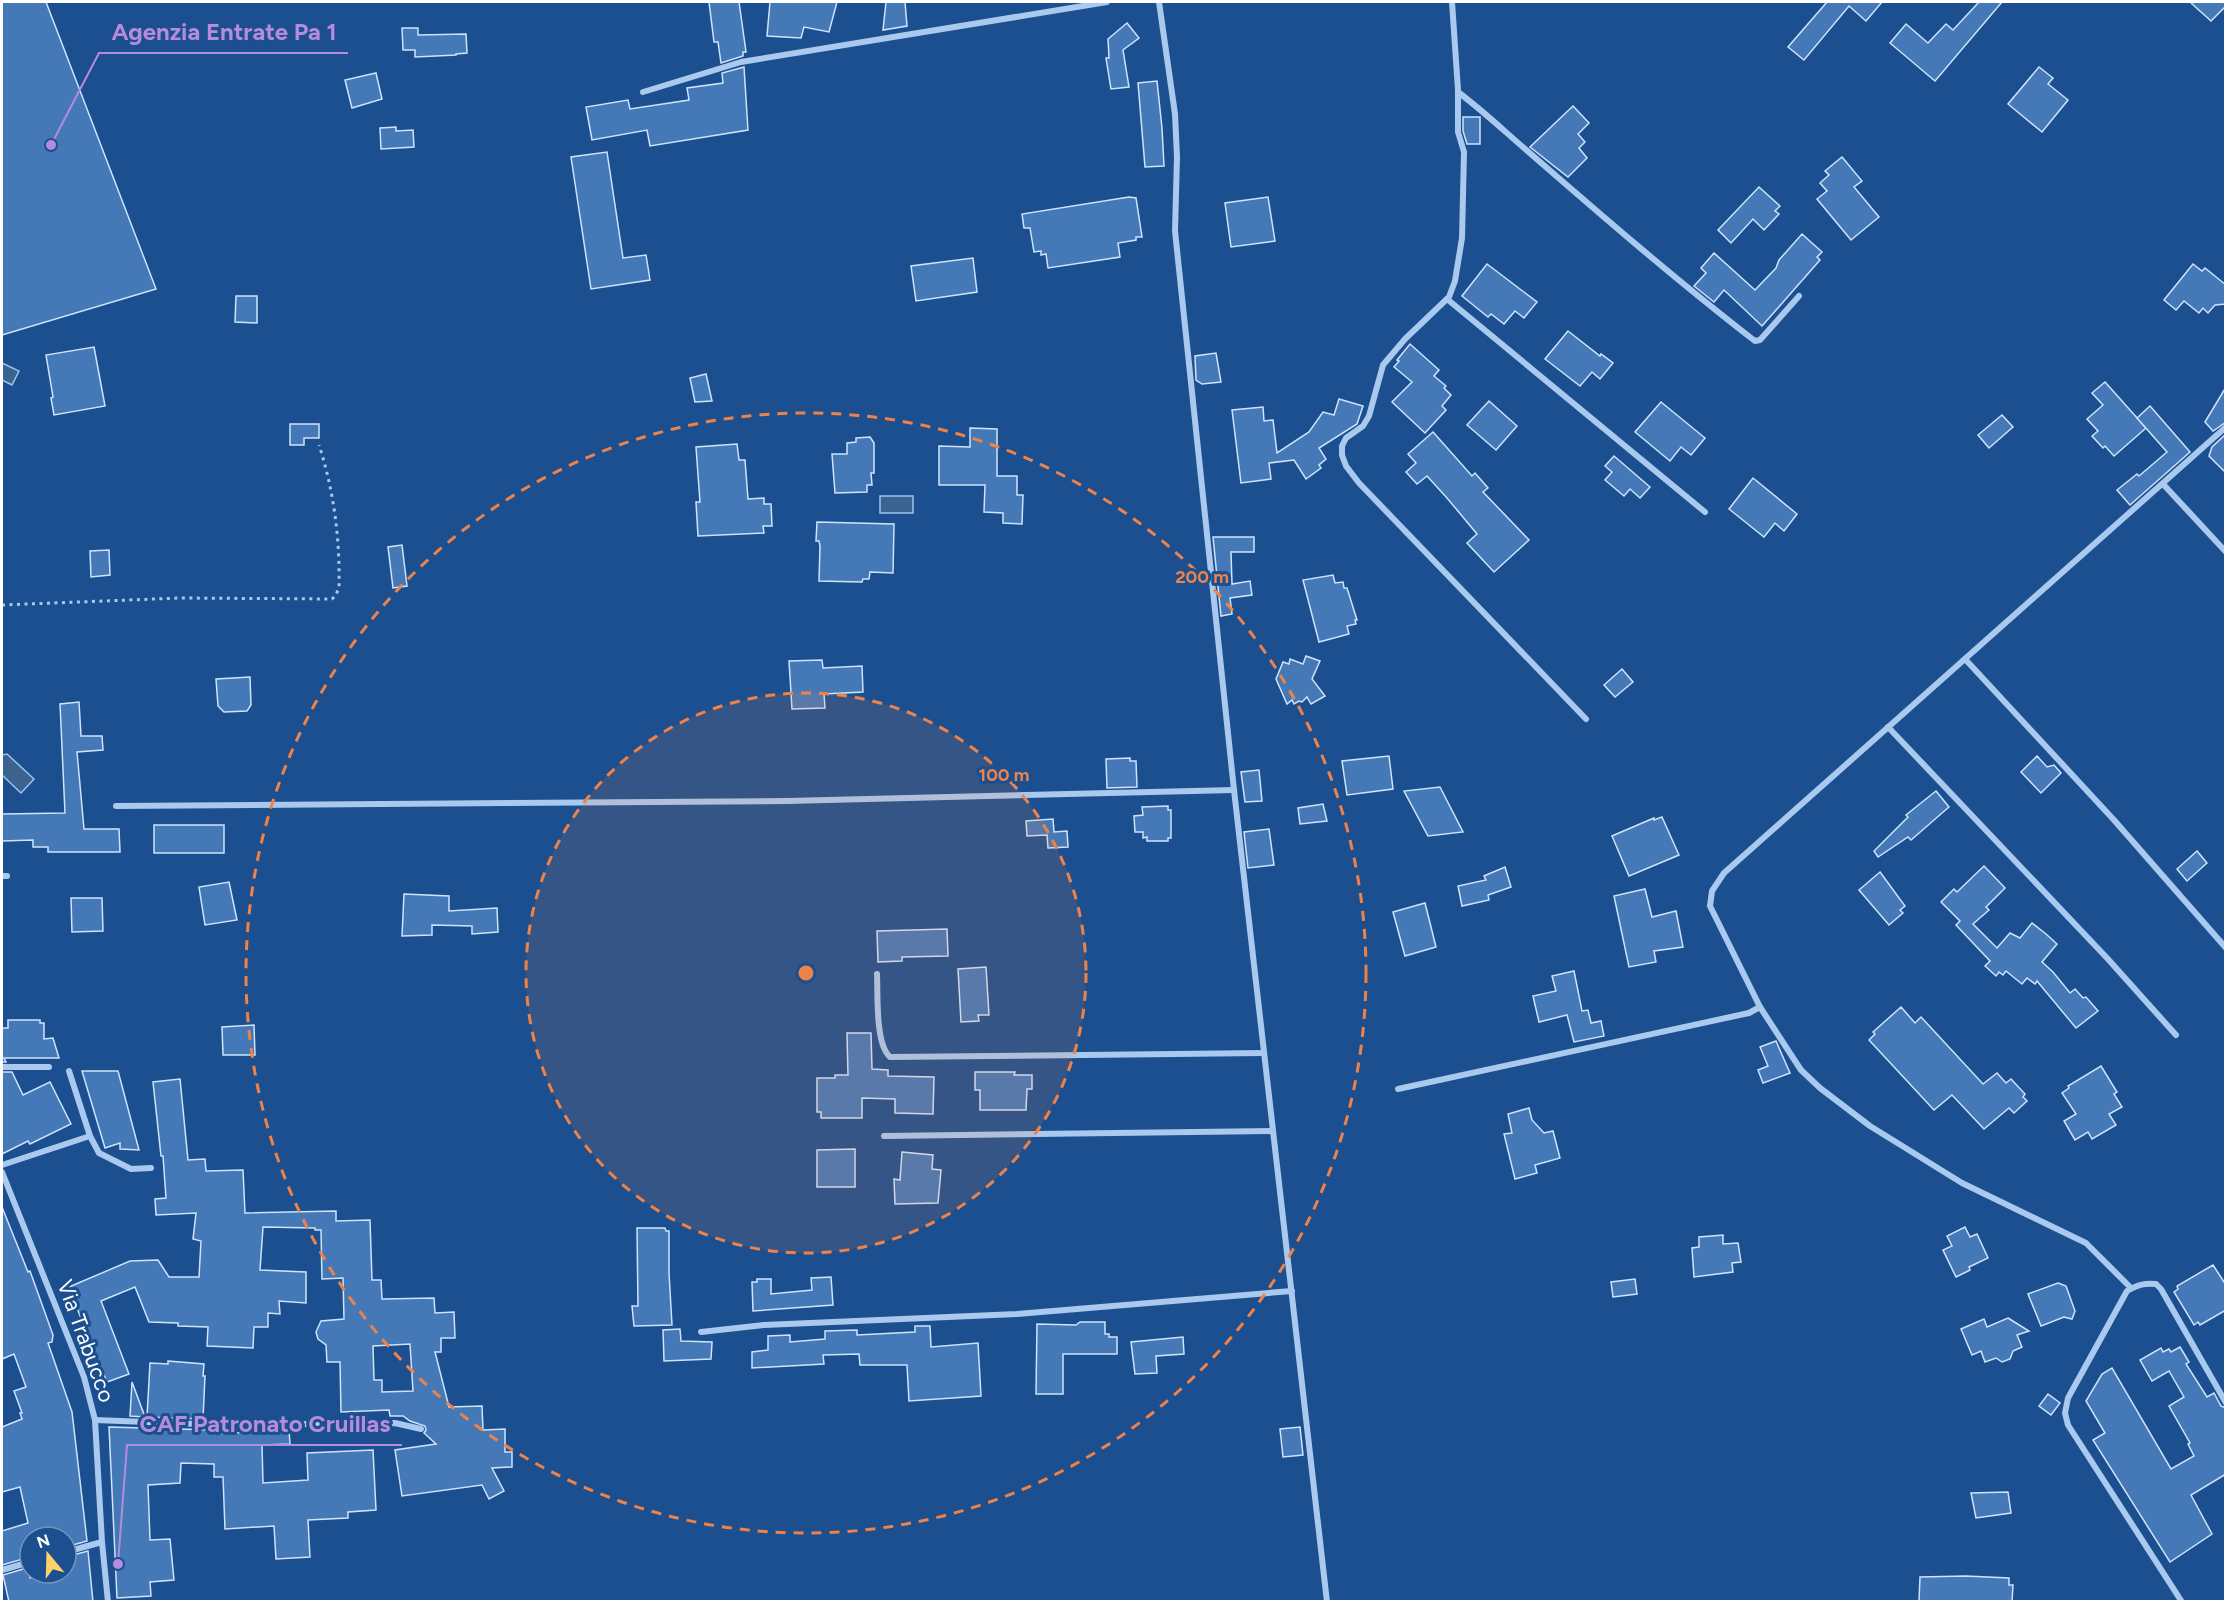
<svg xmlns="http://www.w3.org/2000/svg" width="2227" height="1603" font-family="Figtree,sans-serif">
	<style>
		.water { fill: #3c6290; stroke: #9cc4f0; stroke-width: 1.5 }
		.building { fill: #4478b7; stroke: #cfe3fa; stroke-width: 1.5; fill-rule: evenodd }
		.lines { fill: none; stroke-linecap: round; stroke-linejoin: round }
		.path { stroke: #a9c9ee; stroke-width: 3; stroke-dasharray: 3 4.5; stroke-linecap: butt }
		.minor { stroke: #a9c9ee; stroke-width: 6 }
		.ring { fill: none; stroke: #ee8249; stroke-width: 3; stroke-dasharray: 10 8 }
		.labels { text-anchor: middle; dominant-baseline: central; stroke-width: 6; stroke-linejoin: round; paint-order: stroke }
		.street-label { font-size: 22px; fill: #fff; stroke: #1b4f8f }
		.centre { fill: #ee8249; stroke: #1b4f8f; stroke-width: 3 }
		.ring-label { font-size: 18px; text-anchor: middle; font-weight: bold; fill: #ee8249; stroke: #1b4f8f; stroke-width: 6; stroke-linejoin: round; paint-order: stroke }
		.leader { fill: none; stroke: #b68bdc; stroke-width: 2 }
		.callout-dot { fill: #b68bdc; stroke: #1b4f8f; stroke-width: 2 }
		.callout-label { font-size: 24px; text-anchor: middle; font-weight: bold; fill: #b68bdc; stroke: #1b4f8f; stroke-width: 6; stroke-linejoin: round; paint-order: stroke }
	</style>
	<rect width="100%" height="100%" fill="#1b4f8f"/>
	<!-- water -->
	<g class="water">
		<polygon points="2,363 19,371 12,385 2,380"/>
		<rect x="880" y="496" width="33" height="17"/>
		<polygon points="7,754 34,779 21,793 2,775 2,755"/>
	</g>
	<!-- building -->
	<g class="building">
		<polygon points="2,2 46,2 156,289 2,335"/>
		<polygon points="709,2 739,2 746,52 743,52 743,56 721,63 718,42 714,42"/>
		<polygon points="770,2 837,2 829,32 804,27 801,38 767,36"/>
		<polygon points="886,2 905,2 907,26 883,30"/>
		<polygon points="1827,2 1882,2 1866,21 1849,6 1804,60 1788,47"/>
		<polygon points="1979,2 2002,2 1935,81 1890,43 1906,24 1928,43 1946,24 1953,30"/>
		<polygon points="2190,2 2226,2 2226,6 2211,21"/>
		<polygon points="1127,23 1139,38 1123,50 1129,87 1111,89 1106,58 1109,58 1108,39"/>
		<polygon points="402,28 418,28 418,35 466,34 467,53 456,54 456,55 415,57 415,50 403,50"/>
		<polygon points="744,67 748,130 650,146 647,130 592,140 586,107 628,100 630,109 689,100 687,88 723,83 722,73"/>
		<polygon points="2039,67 2053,78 2048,84 2068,100 2042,132 2008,104"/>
		<polygon points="376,73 382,99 352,108 345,80"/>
		<polygon points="1157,81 1162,128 1164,166 1145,167 1138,83"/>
		<polygon points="1573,106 1589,123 1578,134 1585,142 1579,148 1587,158 1568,177 1530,147"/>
		<polygon points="1463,117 1480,117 1480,144 1467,144 1463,131"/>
		<polygon points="396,127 396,131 413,130 414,147 381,149 380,128"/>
		<polygon points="607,152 623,258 646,255 650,280 591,289 571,157"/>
		<polygon points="1842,157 1862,181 1854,187 1879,217 1851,240 1817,199 1827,191 1820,183 1829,175 1825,171"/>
		<polygon points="1759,187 1780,206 1775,211 1779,214 1764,230 1753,219 1731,243 1718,230"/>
		<polygon points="1129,197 1136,198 1142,237 1136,237 1136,240 1118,243 1120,257 1048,268 1046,254 1041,255 1041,251 1034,252 1030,228 1024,228 1022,214"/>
		<polygon points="1268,197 1275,241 1231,247 1225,203"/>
		<polygon points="1802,234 1822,252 1817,257 1820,260 1762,326 1724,290 1714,302 1694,286 1706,273 1701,268 1714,253 1755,290 1776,268 1779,260"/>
		<polygon points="973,258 977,292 916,301 911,266"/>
		<polygon points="1487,264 1537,302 1524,318 1515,311 1504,324 1491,314 1488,317 1462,296"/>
		<polygon points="2193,264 2202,271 2205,268 2226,285 2226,304 2215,305 2208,313 2203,308 2199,313 2184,301 2176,310 2164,300"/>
		<polygon points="236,296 257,296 257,323 235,322"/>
		<polygon points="1568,331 1600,356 1601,354 1613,363 1600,379 1592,372 1580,386 1545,359"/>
		<polygon points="1410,344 1439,370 1434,376 1446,386 1444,388 1451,395 1442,406 1446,410 1425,433 1392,402 1412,382 1394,367 1399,361 1397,360"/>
		<polygon points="94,347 105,406 54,415 51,398 53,397 46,355"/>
		<polygon points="1216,353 1221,382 1202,384 1196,380 1195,356"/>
		<polygon points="706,374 712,401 695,402 690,378"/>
		<polygon points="2105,382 2146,428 2114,456 2105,446 2103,448 2092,436 2098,431 2087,419 2103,405 2092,393"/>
		<polygon points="2226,387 2226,422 2213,431 2205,422"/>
		<polygon points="1339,399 1363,406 1357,424 1319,448 1326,459 1319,465 1321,468 1306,479 1294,460 1269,463 1271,479 1241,483 1232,410 1263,407 1264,421 1273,420 1277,453 1309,432 1323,412 1334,415"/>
		<polygon points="1489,401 1517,426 1496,450 1467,425"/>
		<polygon points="1661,402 1705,438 1691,455 1681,447 1670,461 1635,432"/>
		<polygon points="2150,406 2190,452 2130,505 2117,490 2137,474 2139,476 2167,452 2137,418"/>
		<polygon points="2002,415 2013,427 1989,448 1978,435"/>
		<polygon points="290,424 319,424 319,438 304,438 304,445 290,445"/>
		<polygon points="970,428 997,429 997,476 1017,476 1017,495 1023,495 1022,524 1003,523 1003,513 984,512 985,485 939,485 939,446 970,447"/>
		<polygon points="1433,432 1472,476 1475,473 1488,488 1483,492 1529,540 1494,572 1467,543 1477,534 1447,498 1427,476 1417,484 1406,472 1416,463 1408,454"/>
		<polygon points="2226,434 2226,473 2209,456 2212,447"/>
		<polygon points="870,437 874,443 874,473 871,473 872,485 867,485 867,492 835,493 832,454 847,454 847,443 856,442 856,438"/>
		<polygon points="737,444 739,460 745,460 748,499 764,498 764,504 771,504 772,526 763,526 764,533 698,536 696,502 700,502 696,447"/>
		<polygon points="1614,456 1650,487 1640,498 1630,489 1624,496 1605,480 1612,472 1605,466"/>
		<polygon points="1753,478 1797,514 1784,531 1775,523 1764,537 1729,509"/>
		<polygon points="817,522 894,524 893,573 870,572 869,579 863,579 862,582 819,581 820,546 819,541 816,541"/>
		<polygon points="1213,537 1254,537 1254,552 1231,552 1232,584 1250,581 1252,595 1230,598 1232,614 1221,616"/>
		<polygon points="402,545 407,586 393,588 388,547"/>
		<polygon points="109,550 110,575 91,577 90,551"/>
		<polygon points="1333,575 1335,583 1343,582 1344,588 1347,588 1357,620 1355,620 1356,624 1347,626 1349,634 1319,642 1303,580"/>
		<polygon points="1306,656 1320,661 1312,679 1325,696 1311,704 1307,697 1302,702 1299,701 1294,704 1292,700 1287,704 1276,679 1283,662 1289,664 1290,659 1303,664"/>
		<polygon points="822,660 823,668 862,666 863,692 824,694 825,708 792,709 789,661"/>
		<polygon points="1622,669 1633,682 1615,697 1604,685"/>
		<polygon points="250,677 251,705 247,711 224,712 218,706 216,679"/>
		<polygon points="79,702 81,736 102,736 103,750 77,752 84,829 119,829 120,852 48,852 48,847 33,847 33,840 2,841 2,814 65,813 60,704"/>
		<polygon points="1389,756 1393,789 1347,795 1342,761"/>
		<polygon points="2037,756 2047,767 2054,765 2061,773 2041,793 2021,772"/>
		<polygon points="1130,758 1130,761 1136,761 1137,787 1107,788 1106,759"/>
		<polygon points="1259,770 1262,801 1245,802 1241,772"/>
		<polygon points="1440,787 1463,832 1428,836 1404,791"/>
		<polygon points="1936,791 1949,807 1911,840 1908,837 1878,857 1874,851 1908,817 1906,815"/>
		<polygon points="1323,804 1327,821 1300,824 1298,808"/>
		<polygon points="1168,806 1168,810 1171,810 1171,838 1168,838 1168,841 1147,841 1147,837 1143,838 1143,832 1135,832 1134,816 1143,815 1142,807"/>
		<polygon points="1662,817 1679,855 1629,876 1612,836 1654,818 1654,820"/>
		<polygon points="1053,819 1054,832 1067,831 1068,847 1048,848 1047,835 1027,836 1026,821"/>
		<rect x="154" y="825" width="70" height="28"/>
		<polygon points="1269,829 1274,865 1248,868 1244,832"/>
		<polygon points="2197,851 2207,863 2187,881 2177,869"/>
		<polygon points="1984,866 2005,888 1986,907 1989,910 1973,924 1997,948 2010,933 2020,938 2032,923 2046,934 2057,944 2042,962 2053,972 2070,993 2075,989 2083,998 2086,997 2098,1011 2076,1028 2037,981 2035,984 2027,978 2022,984 2006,971 2003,975 1999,972 1996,976 1985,966 1990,961 1956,925 1960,921 1941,902 1954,889 1957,892"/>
		<polygon points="1505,867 1511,887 1488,895 1489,900 1462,906 1458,886 1486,880 1484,876"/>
		<polygon points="1880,872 1905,906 1900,910 1903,913 1889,925 1859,890"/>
		<polygon points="229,882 237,920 205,925 199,887"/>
		<polygon points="1645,889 1652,917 1676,911 1683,947 1654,951 1656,962 1629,967 1614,896"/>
		<polygon points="404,894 449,896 449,911 497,908 498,932 472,934 472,926 432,925 432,935 402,936"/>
		<polygon points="71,898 102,898 103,931 72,932"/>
		<polygon points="1425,903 1436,947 1405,956 1393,912"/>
		<polygon points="947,929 948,956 902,957 902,961 878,962 877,931"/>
		<polygon points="986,967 989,1015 978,1015 979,1021 961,1022 958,969"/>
		<polygon points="1574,971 1582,1011 1588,1010 1591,1023 1601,1021 1604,1036 1574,1042 1567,1015 1539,1022 1533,996 1556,991 1552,976"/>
		<polygon points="1901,1007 1915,1023 1921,1017 1983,1084 1997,1073 2006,1083 2011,1079 2025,1094 2023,1097 2027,1101 2014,1113 2009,1108 1984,1129 1952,1095 1934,1110 1869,1040 1875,1034 1873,1032"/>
		<polygon points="8,1020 40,1020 40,1023 44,1023 44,1039 53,1038 59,1058 4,1058 6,1062 2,1062 2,1028 8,1028"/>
		<polygon points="254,1025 255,1055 223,1055 222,1027"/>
		<polygon points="847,1033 871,1033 872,1069 888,1070 888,1076 934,1077 933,1114 895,1113 895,1099 862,1098 862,1118 821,1118 821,1112 817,1112 817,1078 835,1078 835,1075 848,1075"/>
		<polygon points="1776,1041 1790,1073 1763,1083 1758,1070 1768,1066 1760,1047"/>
		<polygon points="2101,1066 2117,1092 2114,1094 2122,1107 2109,1114 2116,1125 2092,1139 2088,1132 2075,1140 2064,1121 2076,1114 2062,1093 2069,1088 2068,1086"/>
		<polygon points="82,1071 118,1071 139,1150 120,1149 120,1143 105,1148"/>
		<polygon points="2,1072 12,1072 23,1095 50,1082 71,1124 30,1144 28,1141 2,1154"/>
		<polygon points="975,1072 1015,1072 1014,1075 1032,1075 1032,1089 1027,1089 1026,1110 980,1110 980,1090 975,1090"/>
		<path d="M180,1079L188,1160L205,1159L206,1171L243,1170L245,1213L336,1211V1221L370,1220L372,1280H381L382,1299L434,1298L435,1313L454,1312L455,1338H441V1352H435L449,1407L482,1406L483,1430L505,1429V1452H512V1467L492,1468L504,1491L489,1499L482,1485L402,1496L395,1450L436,1444L424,1433L426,1430L425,1426L410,1421L403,1416H390L389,1410L341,1412L340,1362H327L326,1345L318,1339L316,1332L321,1321L344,1319L343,1278L322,1279L321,1230H315V1228L263,1227L260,1270L306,1272V1303L279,1301L280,1314L268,1313V1327H254L253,1348L207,1346L208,1327L178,1326V1323L149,1322L135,1287L101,1301L129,1374L107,1382L104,1375L100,1377L90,1350H93L69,1287L130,1261L158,1260L169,1277H199L201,1241L193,1239L196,1213L156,1215L155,1199L166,1198L163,1156H161L153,1082ZM410,1344L413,1391L382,1392V1380H374L373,1346Z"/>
		<polygon points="1529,1108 1532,1120 1544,1133 1553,1131 1560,1158 1535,1165 1537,1173 1515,1179 1504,1134 1512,1133 1508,1114"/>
		<polygon points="855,1149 855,1187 817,1187 817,1150"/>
		<polygon points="902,1152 933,1155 932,1169 941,1170 938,1203 895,1204 894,1179 900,1180"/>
		<polygon points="2,1207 28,1272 30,1271 53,1335 52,1342 48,1343 72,1412 87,1541 66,1547 66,1537 30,1537 30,1557 2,1565 2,1531 28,1523 20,1487 2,1492 2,1427 22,1419 20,1413 22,1413 14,1391 26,1387 14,1354 2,1359"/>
		<polygon points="1965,1227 1970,1237 1977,1234 1988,1258 1969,1267 1970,1270 1956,1277 1943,1250 1952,1246 1947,1236"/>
		<polygon points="637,1228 665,1228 666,1231 669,1231 669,1273 672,1325 634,1326 632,1306 638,1306"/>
		<polygon points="1723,1235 1723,1244 1738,1243 1741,1262 1732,1263 1733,1272 1694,1277 1692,1248 1699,1247 1699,1237"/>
		<polygon points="2213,1265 2226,1285 2226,1310 2200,1325 2198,1322 2194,1325 2174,1292 2178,1289 2177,1286"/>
		<polygon points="831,1277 833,1305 753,1311 752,1282 757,1282 757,1279 771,1279 771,1294 812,1290 811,1278"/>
		<polygon points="1635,1279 1637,1294 1613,1297 1611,1282"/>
		<polygon points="2058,1283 2066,1286 2075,1311 2072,1319 2064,1317 2041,1326 2028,1294"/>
		<polygon points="2008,1318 2029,1331 2017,1335 2022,1347 2013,1351 2010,1359 2002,1362 1996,1358 1985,1362 1981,1351 1972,1355 1961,1329 1984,1319 1987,1327"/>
		<polygon points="1080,1322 1105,1322 1105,1334 1109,1334 1109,1337 1117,1337 1117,1354 1063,1354 1063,1394 1036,1394 1037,1324 1076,1325"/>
		<polygon points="915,1326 930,1326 931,1347 978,1343 981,1396 909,1401 907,1365 860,1365 859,1354 823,1355 824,1364 752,1368 752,1352 768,1350 768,1336 790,1335 790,1342 825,1339 825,1331 857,1330 857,1335 915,1332"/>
		<polygon points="680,1329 681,1341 712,1342 711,1359 664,1361 663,1330"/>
		<polygon points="1183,1337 1184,1354 1156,1356 1157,1373 1135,1374 1131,1342"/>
		<polygon points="2180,1347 2189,1362 2186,1364 2207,1397 2214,1393 2221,1406 2226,1408 2226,1474 2191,1495 2212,1534 2170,1562 2093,1440 2105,1433 2086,1401 2102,1374 2112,1368 2171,1469 2194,1456 2188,1444 2190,1443 2169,1406 2184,1397 2169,1371 2152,1381 2140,1360 2161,1348 2163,1352 2169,1349 2171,1352"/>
		<polygon points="168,1361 204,1364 203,1376 205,1376 203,1419 147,1417 150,1363 168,1364"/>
		<polygon points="132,1382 145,1417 130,1416"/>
		<polygon points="2048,1394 2060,1403 2051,1415 2039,1406"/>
		<polygon points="109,1427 213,1430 213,1434 289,1430 290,1444 262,1445 263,1483 308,1480 307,1453 373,1450 376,1510 348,1512 348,1518 308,1520 310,1557 276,1559 274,1526 225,1529 223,1477 214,1477 214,1464 181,1463 180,1483 148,1485 150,1540 170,1539 174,1580 150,1582 151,1596 117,1598"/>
		<polygon points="1300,1427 1303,1455 1283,1457 1280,1429"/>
		<polygon points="2008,1492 2011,1513 1976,1518 1971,1493"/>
		<polygon points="88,1551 93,1602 9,1602 3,1575 30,1567 30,1578 47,1573 66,1573 66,1557"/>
		<polygon points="1966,1576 2009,1578 2009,1585 2013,1585 2012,1602 1919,1601 1920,1577"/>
	</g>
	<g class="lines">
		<!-- path -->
		<path class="path" d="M2,605L180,598L332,599L336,595L339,587C340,539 334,491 319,445"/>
		<!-- minor -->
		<g class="minor">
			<polyline points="1159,2 1175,114 1177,157 1175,231 1234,790 1327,1602"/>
			<polyline points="1452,2 1458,90 1458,132 1464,152 1462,238 1455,281 1449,297 1405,339 1383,365 1369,416 1363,426 1346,438 1342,446 1342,455 1346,466 1359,483 1586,719"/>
			<polyline points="643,92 741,62 1107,2"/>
			<path d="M1458,92C1483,111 1502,129 1524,148C1600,214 1676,280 1755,341L1760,340L1799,296"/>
			<polyline points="1447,299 1705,512"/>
			<polyline points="2163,484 2226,552"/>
			<polyline points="1965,659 2114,820 2226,948"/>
			<polyline points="1888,727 2107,958 2176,1035"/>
			<polyline points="116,806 787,801 1234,790"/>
			<polyline points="2,876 7,876"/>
			<path d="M877,974C878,994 875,1044 890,1057L1264,1053"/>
			<polyline points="2,1067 49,1067"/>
			<polyline points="69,1071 90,1136 99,1153 131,1169 151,1168"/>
			<polyline points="1398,1089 1749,1013 1760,1007"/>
			<polyline points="884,1136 1273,1131"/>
			<polyline points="2,1165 90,1136"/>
			<polyline points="2,1172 84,1377 95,1420 102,1542 108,1602"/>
			<polyline points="2131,1288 2086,1243 1962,1183 1870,1126 1820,1088 1801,1070 1760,1007 1710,906 1712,891 1724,873 2226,427"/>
			<polyline points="701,1332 764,1325 1017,1314 1292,1291"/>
			<polyline points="95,1420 224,1425 395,1423 421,1429"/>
			<polyline points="66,1552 102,1542"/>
			<polyline points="2,1570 30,1562"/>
			<path d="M2182,1602L2068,1425L2065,1413L2068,1398L2127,1291C2137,1285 2144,1283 2156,1284L2161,1289L2226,1403"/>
		</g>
	</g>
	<!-- distance rings -->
	<circle cx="806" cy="973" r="280" fill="#ee8249" fill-opacity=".12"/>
	<g class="ring">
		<circle cx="806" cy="973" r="280"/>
		<circle cx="806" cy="973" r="560"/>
	</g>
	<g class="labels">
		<!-- street labels -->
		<g class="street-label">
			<text transform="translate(86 1341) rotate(70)">Via Trabucco</text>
		</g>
	</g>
	<circle cx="806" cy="973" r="9" class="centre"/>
	<g class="ring-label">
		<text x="1202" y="583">200 m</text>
		<text x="1004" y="781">100 m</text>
	</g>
	<!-- callouts -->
	<path class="leader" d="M51 145L99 53H348M118 1564L127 1445H402"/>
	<g class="callout-dot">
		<circle cx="51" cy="145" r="6"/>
		<circle cx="118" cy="1564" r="6"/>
	</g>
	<g class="callout-label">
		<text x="224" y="40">Agenzia Entrate Pa 1</text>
		<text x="265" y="1432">CAF Patronato Cruillas</text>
	</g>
	<!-- border -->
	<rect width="2227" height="1603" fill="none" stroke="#ffffff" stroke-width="6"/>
	<!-- north arrow -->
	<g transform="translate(48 1555) rotate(341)"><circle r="28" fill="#1b4f8f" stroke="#7695bc" stroke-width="1.5"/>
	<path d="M0-4.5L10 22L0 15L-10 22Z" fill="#ffd166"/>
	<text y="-9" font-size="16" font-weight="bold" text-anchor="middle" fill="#ffffff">N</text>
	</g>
</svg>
